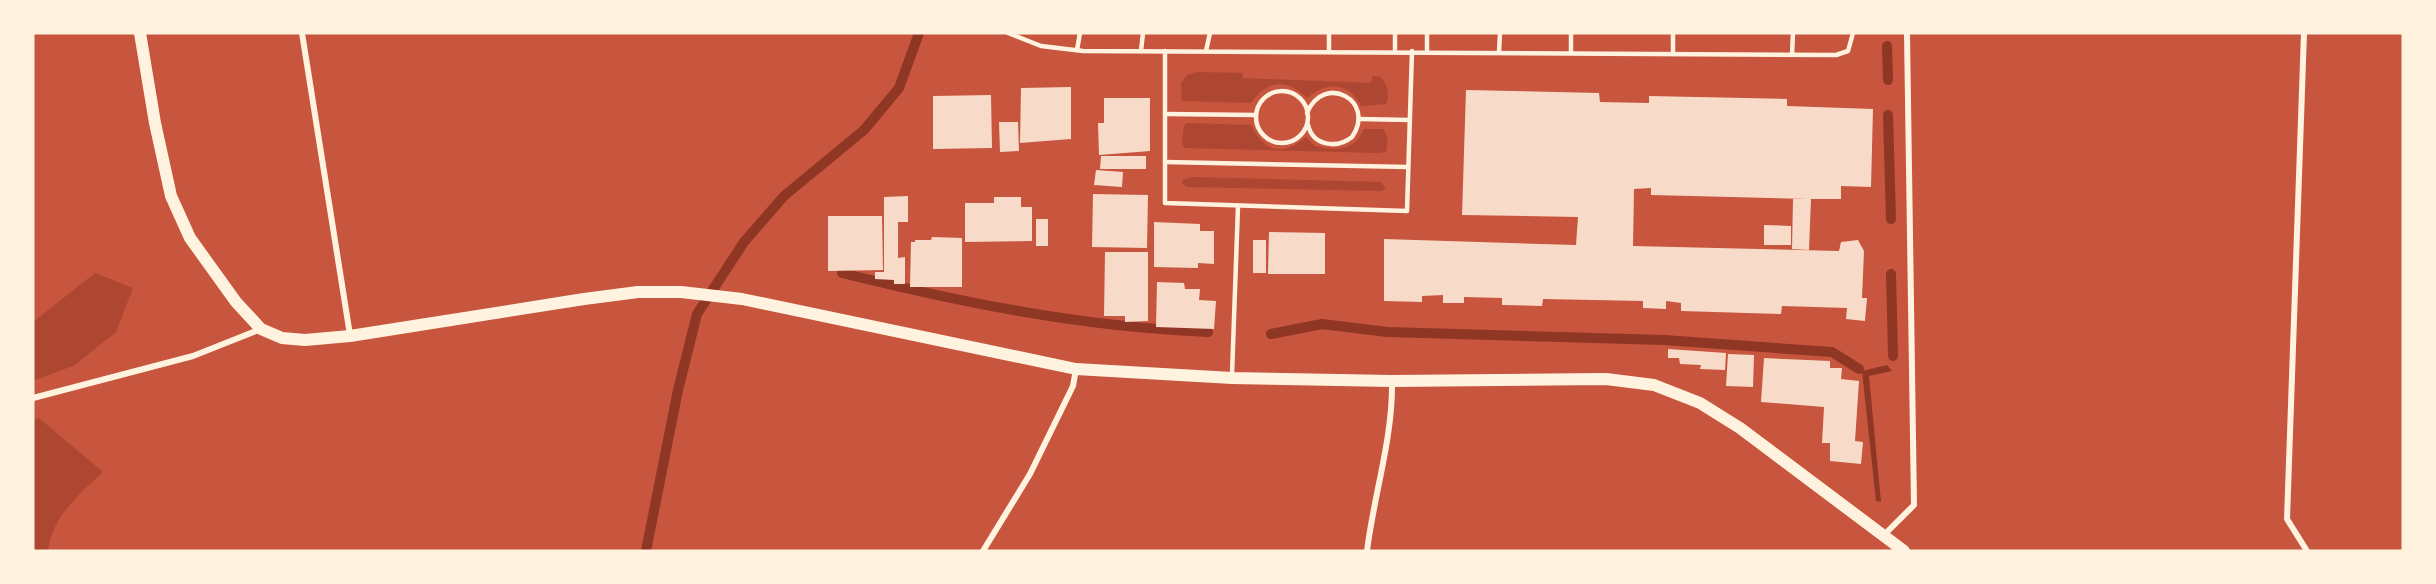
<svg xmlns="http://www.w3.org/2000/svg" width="2436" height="584" font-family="'Noto Sans',sans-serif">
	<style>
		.green { fill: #ae4732 }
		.water { fill: #8f3625 }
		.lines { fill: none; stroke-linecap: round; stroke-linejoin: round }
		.stream { stroke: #8f3625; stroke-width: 10 }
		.building { fill: #f7dbc8 }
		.service { stroke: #fff3e0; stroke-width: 4.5 }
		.minor { stroke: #fff3e0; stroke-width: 6 }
		.secondary { stroke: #fff3e0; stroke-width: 12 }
	</style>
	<rect width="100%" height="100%" fill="#c8553d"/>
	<!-- green -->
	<g class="green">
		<path d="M1197,72L1243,73V78L1371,83L1373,76L1381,77C1388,86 1390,93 1386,104L1361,106C1349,82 1327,81 1307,98C1287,78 1267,80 1251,103L1182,101L1181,83L1187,75Z"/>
		<path d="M1187,123L1251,125C1264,152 1283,157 1306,137L1315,146C1335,151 1355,151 1364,129H1383C1389,137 1388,142 1386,152L1378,153L1185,148L1182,144L1184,125Z"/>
		<polygon points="1192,177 1381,182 1386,189 1380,191 1187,187 1182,183 1183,180"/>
		<polygon points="95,273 133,288 116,332 75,365 33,381 33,322"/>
		<path d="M39,418L103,472C80,493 51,518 48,551H33V420Z"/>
	</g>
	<!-- water -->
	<polygon class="water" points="1887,365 1892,371 1869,376 1881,502 1876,501 1862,371"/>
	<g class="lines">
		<!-- stream -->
		<g class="stream">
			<polyline points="1887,46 1888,80"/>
			<polyline points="1888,115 1891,219"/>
			<path d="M842,273C963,303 1083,327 1208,332"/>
			<polyline points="1891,274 1893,356"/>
			<polyline points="1271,334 1322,324 1387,332 1664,340 1832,352 1859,369"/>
			<polyline points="646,551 678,390 697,314 744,242 784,196 864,130 899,88 919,33"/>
		</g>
	</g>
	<!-- building -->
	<g class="building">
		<polygon points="1071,87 1071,139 1020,143 1021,88"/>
		<polygon points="1466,90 1599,93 1600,102 1649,103 1649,96 1787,99 1787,106 1873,109 1871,187 1841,186 1841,199 1811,199 1809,250 1792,249 1793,199 1808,199 1651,195 1651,188 1634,189 1633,246 1839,251 1841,242 1858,240 1864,251 1862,298 1867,298 1865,321 1846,319 1847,308 1782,306 1781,314 1681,311 1681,303 1666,301 1666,309 1643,308 1643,301 1543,299 1542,306 1502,305 1502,298 1464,297 1464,303 1443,303 1443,295 1422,296 1422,302 1384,301 1384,239 1576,245 1578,217 1462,215"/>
		<polygon points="991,95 992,148 933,149 933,96"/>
		<polygon points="1104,98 1150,98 1150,151 1099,155 1098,123 1104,123"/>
		<polygon points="999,122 1018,122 1019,151 1000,152"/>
		<polygon points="1101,156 1146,156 1146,169 1100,169"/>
		<polygon points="1096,170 1123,172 1122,187 1094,185"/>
		<polygon points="1093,194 1148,195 1147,248 1092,247"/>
		<polygon points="908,196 908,222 898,222 898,258 905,257 905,284 894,284 894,280 875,279 875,272 884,272 884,197"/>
		<polygon points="994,197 1021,197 1021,207 1032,207 1032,241 965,242 965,203 994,203"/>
		<polygon points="828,216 882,216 883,270 828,271"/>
		<rect x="1036" y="219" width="12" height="27"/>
		<polygon points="1154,222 1200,224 1200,231 1214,231 1214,264 1198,263 1198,268 1154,267"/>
		<polygon points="1764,225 1791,226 1791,245 1764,245"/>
		<polygon points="1269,232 1325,233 1325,274 1268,274"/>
		<polygon points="932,237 962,238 962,287 910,287 911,242 915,242 915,240 931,240"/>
		<rect x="1253" y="240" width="13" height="33"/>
		<polygon points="1105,252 1148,252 1148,321 1125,322 1125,316 1104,316"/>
		<polygon points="1157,282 1184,283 1185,289 1200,289 1199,300 1216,301 1214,329 1156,327"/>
		<polygon points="1668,349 1726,353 1725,370 1700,369 1701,365 1680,364 1679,358 1668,358"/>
		<polygon points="1728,354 1754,355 1753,387 1726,386"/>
		<polygon points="1764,358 1830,361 1830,368 1842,368 1841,379 1859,381 1855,441 1863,442 1861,464 1830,461 1830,443 1822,443 1824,407 1761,402"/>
	</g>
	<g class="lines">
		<!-- service -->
		<g class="service">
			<polyline points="1008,33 1041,46 1083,51 1836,55 1848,51 1853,33"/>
			<polyline points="1077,50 1080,33"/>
			<polyline points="1141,51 1143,33"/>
			<polyline points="1165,51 1165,203 1407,211 1412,51"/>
			<polyline points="1206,51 1210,33"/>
			<polyline points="1329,51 1329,33"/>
			<polyline points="1395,51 1395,33"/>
			<polyline points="1427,52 1427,33"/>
			<polyline points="1499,52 1500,33"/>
			<polyline points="1571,52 1571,33"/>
			<polyline points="1673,54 1673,33"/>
			<polyline points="1792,55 1793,33"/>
			<circle cx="1282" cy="117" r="26"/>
			<path d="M1307,113C1324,72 1377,101 1352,137C1337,149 1313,146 1308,125"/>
			<polyline points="1165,114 1256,115"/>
			<polyline points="1359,119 1410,120"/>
			<polyline points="1165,162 1408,167"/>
			<polyline points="1232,375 1238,206"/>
		</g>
		<!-- minor -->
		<g class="minor">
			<polyline points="302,33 350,335"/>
			<polyline points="2304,33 2287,519 2307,551"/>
			<polyline points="33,398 193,356 261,329"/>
			<polyline points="1884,535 1914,505 1907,33"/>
			<polyline points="983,551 1030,474 1073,386 1076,369"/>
			<path d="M1367,551C1374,494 1393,438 1392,381"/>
		</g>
		<!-- secondary -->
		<polyline class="secondary" points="140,33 155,123 171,196 190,238 236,302 261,329 282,338 305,340 350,336 584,299 638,292 681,292 742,299 1076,369 1232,378 1392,381 1606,379 1654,385 1700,403 1740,428 1904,551"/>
	</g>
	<!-- border -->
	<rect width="2436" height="584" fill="none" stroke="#fff3e0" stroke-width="69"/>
</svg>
